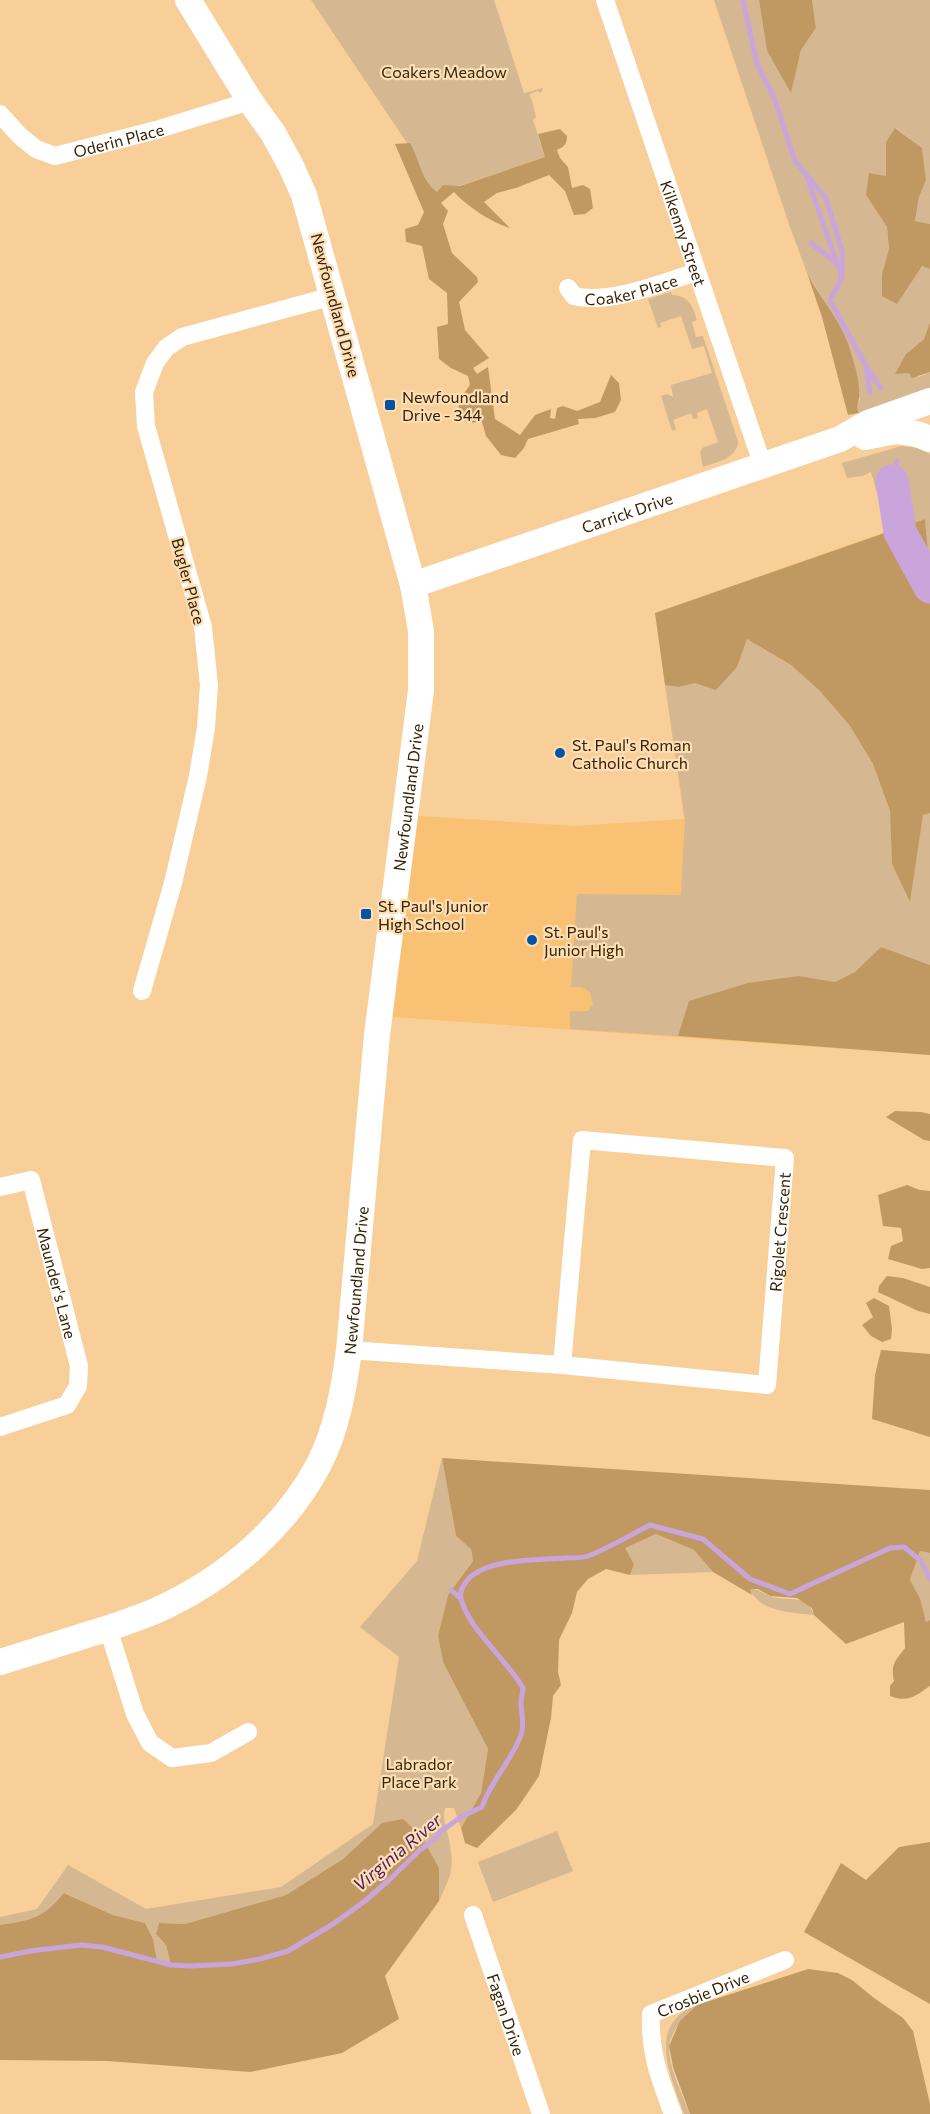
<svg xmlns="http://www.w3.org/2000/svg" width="930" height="2114" font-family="Commissioner,sans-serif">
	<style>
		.built { fill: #f9c174 }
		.green { fill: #d5b791 }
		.forest { fill: #c09962 }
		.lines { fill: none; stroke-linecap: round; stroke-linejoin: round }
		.stream { stroke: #caa5dc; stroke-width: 5 }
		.river { stroke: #caa5dc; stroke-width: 33 }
		.street { stroke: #fff; stroke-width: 18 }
		.secondary { stroke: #fff; stroke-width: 26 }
		.poi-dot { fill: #0254a3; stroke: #fddeb5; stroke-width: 2 }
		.labels { text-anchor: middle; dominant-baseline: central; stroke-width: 4.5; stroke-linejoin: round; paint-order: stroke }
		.park-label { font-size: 16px; fill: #37260c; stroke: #fddeb5 }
		.street-label { font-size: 16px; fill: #362204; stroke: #fddeb5 }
		.poi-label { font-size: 16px; fill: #362204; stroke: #fddeb5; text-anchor: start }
		.water-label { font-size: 18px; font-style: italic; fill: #4d1f60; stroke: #fddeb5 }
	</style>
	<rect width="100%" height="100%" fill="#f8cf98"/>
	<!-- built -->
	<polygon class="built" points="888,531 930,626 930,1055 379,1016 406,815 575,826 684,819 655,613"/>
	<!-- green -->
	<g class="green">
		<polygon points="311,0 494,0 524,93 543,88 541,93 537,91 529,95 531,97 536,117 533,120 545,157 420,199 407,143"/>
		<polygon points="714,0 759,0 767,51 791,92 801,50 816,28 812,0 930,0 930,224 915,221 919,197 926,180 922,148 896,128 886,142 886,176 866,195 887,227 889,250 882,274 897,303 922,265 930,269 930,322 924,339 906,354 896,373 909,373 919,377 930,372 930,388 859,413 857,408 860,399 822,298 807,273 790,227"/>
		<path d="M671,292L672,295C690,296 692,306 697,320L692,322L696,337L703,336L738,441C737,459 717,462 703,467L700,452L702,448L718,442L707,409L697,413L698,418L693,419L691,413L673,420L676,429L672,431L661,396L667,394L673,397L671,385L712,373L704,346L692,349L681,316L660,323L661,327L658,328L648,299Z"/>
		<polygon points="902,446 917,448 930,454 930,554 928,551 925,519 888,531 871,472 862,476 847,478 842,463"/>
		<polygon points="747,639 791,665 820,691 850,726 873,764 890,812 892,864 910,901 923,815 930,813 930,965 881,947 855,972 835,982 799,976 690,1001 678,1036 570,1029 570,1011 588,1011 593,1004 590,992 582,987 571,987 577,894 681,895 685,819 665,685 679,687 737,667"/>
		<path d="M442,1458L456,1536L471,1549L473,1561L448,1595L438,1636L443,1662L488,1749L481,1793L461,1828L454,1808H445C442,1823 447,1827 449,1840C455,1869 451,1875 439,1901V1868L382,1823L343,1859L286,1895L185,1924L159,1923L156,1934L166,1945L171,1965L157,1961L153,1939L145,1923L113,1915L65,1893C42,1919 32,1920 0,1925V1917L37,1909L68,1865L146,1909L281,1887L373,1824L399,1657L360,1627L417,1561Z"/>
		<polygon points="656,1534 694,1550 713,1572 630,1575 634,1564 624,1548"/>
		<polygon points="920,1551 930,1553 930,1620 926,1622 920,1598 910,1580"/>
		<path d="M749,1589C760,1589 763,1594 772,1597C789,1602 807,1593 814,1615C791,1612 762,1613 749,1589Z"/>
		<polygon points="557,1831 573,1871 493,1902 478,1862"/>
		<path d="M697,2005C686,2015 670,2031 669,2047C668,2065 683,2097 690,2114H684C671,2077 645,2024 697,2005Z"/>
	</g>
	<!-- forest -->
	<g class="forest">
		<polygon points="759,0 812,0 816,28 801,50 791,93 767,51"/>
		<polygon points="895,128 922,148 926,180 919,197 915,221 930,224 930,269 922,266 897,304 882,296 882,274 889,249 887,227 866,195 869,173 886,176 886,142"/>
		<path d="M560,129L567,136C567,144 564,147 557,150L560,158L568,167L572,188L583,185L590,189L593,208L585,214L574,215L565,191L549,175L516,188L497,193L484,202L510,228C494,224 465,205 454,192L441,203L448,211L443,224L452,253L477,277L478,282L459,302L465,330L489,358L473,368L477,374L488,367L495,419L520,435L535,415L551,409L550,418L555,419L557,408L563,406L577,411L600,402L611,375L619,383L621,400L615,412L595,418L578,419L579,424L528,439L524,448L515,458L501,455L486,436L482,422L467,423L458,412L460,399L470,385L468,376L451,368L439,359L437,327L448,324L447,293L429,279L422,246L406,242L405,229L418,225L424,212L395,144L410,143C420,160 421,181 437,192L443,185L460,186L545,157L538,134Z"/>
		<path d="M807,273C817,293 832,310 842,330C849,343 852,357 856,370C859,383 861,395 857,408L859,413L848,415L822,317Z"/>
		<polygon points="930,322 930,372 912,378 909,373 895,374 906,354 924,339"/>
		<polygon points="925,519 928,551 930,554 930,813 923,815 910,902 892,864 890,811 873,764 850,726 820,691 791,665 747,639 737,667 716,690 695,683 679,687 665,685 655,613"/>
		<polygon points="881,947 930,965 930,1055 678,1036 689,1001 748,983 799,976 835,982 855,972"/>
		<polygon points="895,1111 921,1112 930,1114 930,1141 924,1140 886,1117"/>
		<polygon points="907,1185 920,1190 930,1191 930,1268 922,1269 888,1259 891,1246 903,1241 901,1228 883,1226 878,1195"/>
		<polygon points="887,1276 903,1278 930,1287 930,1314 918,1311 878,1292 879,1286"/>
		<polygon points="874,1298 889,1306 892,1329 891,1339 882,1342 871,1336 862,1325 873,1317 866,1303"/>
		<polygon points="881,1350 930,1354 930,1437 872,1419 875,1375"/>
		<path d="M442,1458L930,1490V1553L920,1551L910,1580L920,1598L926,1622L930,1620V1686C915,1696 909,1703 890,1696V1686L894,1681C890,1664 896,1660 905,1648L904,1622L846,1644L814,1615L812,1608L797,1598L770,1596L758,1589H750L752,1595L713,1572L694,1550L656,1534L625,1548L634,1564L630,1575L606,1569L588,1579L577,1592L572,1613L559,1640L558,1672L561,1685L553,1696L551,1718L539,1776L516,1810L477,1848L465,1843L461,1828L481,1793L488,1749L443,1662L438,1636L448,1595L473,1561L471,1549L456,1536Z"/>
		<path d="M403,1819L421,1836L439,1868V1901L385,1976L399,2019L342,2053L250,2072L108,2061L0,2060V1925C32,1920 42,1919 64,1893L113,1915L145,1923L153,1939L157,1961L171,1965L166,1945L156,1934L159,1923L185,1924L286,1895L343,1859L382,1823Z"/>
		<polygon points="930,1842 930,2004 804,1932 841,1863 866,1880 899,1847"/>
		<polygon points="808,1969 838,1973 852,1980 874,1998 903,2018 913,2031 930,2104 930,2114 690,2114 673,2067 669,2046 680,2021 697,2005"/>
	</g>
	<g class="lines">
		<!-- stream -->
		<g class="stream">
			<polyline points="743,0 757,64 774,97 795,161 806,174 842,278 830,300 866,366 870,393"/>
			<polyline points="809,178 826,198 842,251 842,274"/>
			<polyline points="811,243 834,261"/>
			<polyline points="867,368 881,388"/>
			<polyline points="892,481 897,461"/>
			<polyline points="451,1590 461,1599"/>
			<path d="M0,1957L30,1951L81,1945L102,1947L171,1965L190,1966L232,1964L260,1959L288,1951L333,1924L365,1901L389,1880L420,1850L436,1838L440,1832L461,1817L482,1807C489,1783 516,1755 522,1731C524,1721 521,1712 521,1702C521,1697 523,1693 523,1688C508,1661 466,1626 461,1598C460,1594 461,1589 464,1585C478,1558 538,1560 566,1558C573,1558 582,1558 588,1556C609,1548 630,1535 650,1525L703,1539L750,1579L790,1594L890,1548L904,1547L921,1561L930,1579"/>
		</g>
		<!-- river -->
		<polyline class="river" points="892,481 900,532 930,587"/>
		<!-- street -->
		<g class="street">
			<path id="s1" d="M605,0L763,466"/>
			<path id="s2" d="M0,114L20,136L36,149L55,156L156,130L250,101"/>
			<path id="s3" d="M568,288L574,296C608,305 662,283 696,272"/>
			<polyline points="142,991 173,883 198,776 206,728 209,685 203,627 146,426 144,392 155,363 166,348 182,337 333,296"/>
			<path id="s4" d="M0,1187L31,1180L79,1366L78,1386L67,1405L0,1427"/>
			<path id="s5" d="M349,1350L562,1365L767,1385L785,1158L582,1140L562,1365"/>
			<polyline points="108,1628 135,1714 150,1743 172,1758 211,1753 248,1732"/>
			<path id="s6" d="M473,1915L541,2114"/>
			<path id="s7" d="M673,2114C660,2079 649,2052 651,2014L785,1960"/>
		</g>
		<!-- secondary -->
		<g class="secondary">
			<polyline points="865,437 896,431 917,434 930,439"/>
			<path id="s8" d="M413,585L840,439L868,423L930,401"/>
			<path id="s9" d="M0,1662C32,1652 64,1642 96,1632C120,1624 145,1617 168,1605C230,1575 287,1525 319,1464C337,1429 344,1388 349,1350L377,1035L421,690V631L413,585L304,195L291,166L273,133L250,101L188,0"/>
		</g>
	</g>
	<!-- markers -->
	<g class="poi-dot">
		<rect x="384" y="399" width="12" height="12" rx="3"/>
		<circle cx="560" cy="753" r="6"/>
		<rect x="360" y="908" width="12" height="12" rx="3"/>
		<circle cx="532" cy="940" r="6"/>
	</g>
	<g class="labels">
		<!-- park labels -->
		<g class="park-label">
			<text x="444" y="71">Coakers Meadow</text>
			<text x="419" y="1763">Labrador<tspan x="419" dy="18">Place Park</tspan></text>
		</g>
		<!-- street labels -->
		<g class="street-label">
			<text stroke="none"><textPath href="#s2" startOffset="136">Oderin Place</textPath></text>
			<text stroke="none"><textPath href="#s1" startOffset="246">Kilkenny Street</textPath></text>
			<text stroke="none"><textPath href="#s3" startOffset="68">Coaker Place</textPath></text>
			<text transform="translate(336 305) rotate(75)">Newfoundland Drive</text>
			<text stroke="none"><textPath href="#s8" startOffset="226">Carrick Drive</textPath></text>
			<text transform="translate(189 581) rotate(75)">Bugler Place</text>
			<text stroke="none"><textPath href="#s9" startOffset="1062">Newfoundland Drive</textPath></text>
			<text stroke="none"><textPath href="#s5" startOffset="573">Rigolet Crescent</textPath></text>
			<text stroke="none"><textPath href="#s9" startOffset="576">Newfoundland Drive</textPath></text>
			<text stroke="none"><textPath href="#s4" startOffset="138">Maunder's Lane</textPath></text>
			<text stroke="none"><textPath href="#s7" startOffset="159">Crosbie Drive</textPath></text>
			<text stroke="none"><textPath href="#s6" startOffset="105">Fagan Drive</textPath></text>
		</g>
		<!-- poi labels -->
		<g class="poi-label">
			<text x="402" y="396">Newfoundland<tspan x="402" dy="18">Drive - 344</tspan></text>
			<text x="572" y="744">St. Paul's Roman<tspan x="572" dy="18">Catholic Church</tspan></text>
			<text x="378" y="905">St. Paul's Junior<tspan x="378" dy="18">High School</tspan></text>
			<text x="544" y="931">St. Paul's<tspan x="544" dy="18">Junior High</tspan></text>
		</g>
		<!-- water labels -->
		<g class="water-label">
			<text transform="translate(397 1852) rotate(-40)">Virginia River</text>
		</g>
	</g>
</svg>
